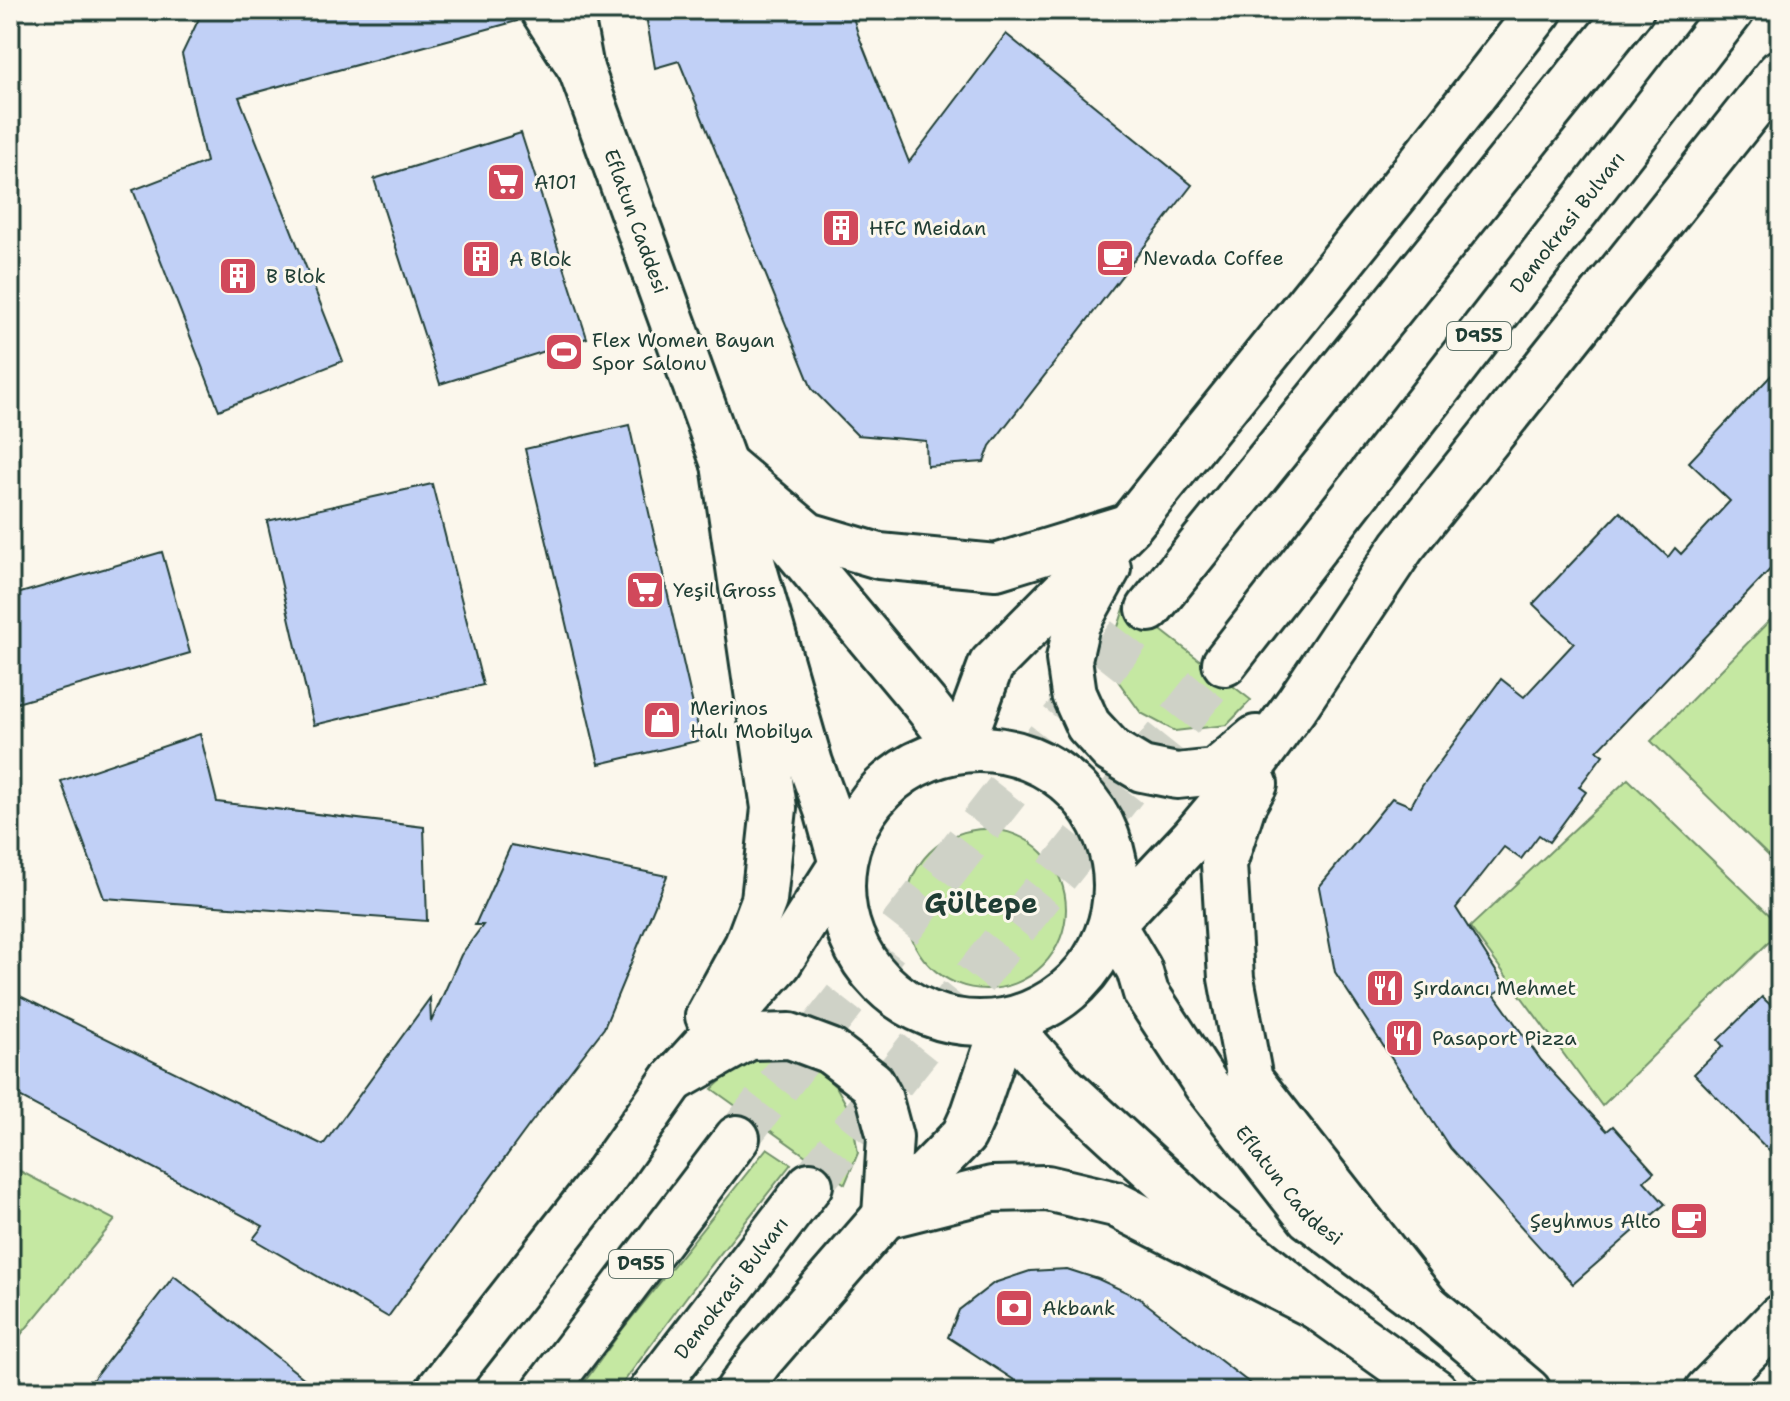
<svg xmlns="http://www.w3.org/2000/svg" width="1790" height="1401" font-family="'Shantell Sans',sans-serif">
	<style>
		.green { fill: #c5e8a2; stroke: #72926b; stroke-width: 2 }
		.building { fill: #c1d0f6; stroke: #1f3d34; stroke-width: 2 }
		.lines { fill: none; stroke-linecap: round; stroke-linejoin: round }
		.trunk-tunnel { stroke: #cfd2c7; stroke-width: 44; stroke-dasharray: 44 22; stroke-linecap: butt }
		.tertiary-casing { stroke: #1f3d34; stroke-width: 50 }
		.secondary-casing { stroke: #1f3d34; stroke-width: 50 }
		.trunk-casing { stroke: #1f3d34; stroke-width: 50 }
		.tertiary { stroke: #fbf7ec; stroke-width: 44 }
		.secondary { stroke: #fbf7ec; stroke-width: 44 }
		.trunk { stroke: #fbf7ec; stroke-width: 44 }
		.labels { text-anchor: middle; dominant-baseline: central; stroke-width: 6; stroke-linejoin: round; paint-order: stroke }
		.shield { fill: #fbf7ec; stroke: #61756b; stroke-width: 2 }
		.shield-label { font-size: 18px; font-weight: bold; fill: #1f3d34 }
		.poi-label { font-size: 20px; fill: #1f3d34; stroke: #fbf7ec; text-anchor: start }
		.street-label { font-size: 20px; fill: #1f3d34; stroke: #fbf7ec }
		.district-label { font-size: 28px; font-weight: bold; fill: #1f3d34; stroke: #fbf7ec }
	</style>
	<rect width="100%" height="100%" fill="#fbf7ec"/>
	<filter id="ink" filterUnits="userSpaceOnUse"><feTurbulence type="fractalNoise" baseFrequency=".0125" numOctaves="2"/><feDisplacementMap in="SourceGraphic" scale="16" xChannelSelector="R" yChannelSelector="G"/><feConvolveMatrix kernelMatrix="1 2 1 2 8 2 1 2 1" color-interpolation-filters="sRGB"/></filter>
	<g filter="url(#ink)">
		<!-- green -->
		<g class="green">
			<polygon points="1126,603 1251,700 1227,725 1175,731 1141,713 1113,674 1115,636"/>
			<polygon points="1780,610 1780,867 1651,741"/>
			<polygon points="1628,779 1780,925 1780,931 1602,1106 1470,927"/>
			<circle cx="986" cy="909" r="80"/>
			<path d="M782,1056L818,1070L837,1088L851,1113L858,1153L845,1184L712,1089C739,1063 746,1062 782,1056Z"/>
			<polygon points="767,1148 791,1164 687,1296 617,1391 578,1391 622,1330"/>
			<polygon points="10,1166 115,1220 10,1348"/>
		</g>
		<!-- building -->
		<g class="building">
			<polygon points="203,10 515,10 517,21 239,97 343,361 219,410 133,190 206,162 182,54"/>
			<polygon points="645,10 851,10 858,34 909,162 1006,34 1192,185 990,446 984,462 927,466 926,441 857,435 812,389 679,61 655,68"/>
			<polygon points="521,133 587,338 440,384 374,179"/>
			<polygon points="1780,366 1780,559 1597,751 1603,755 1579,787 1586,792 1549,842 1539,835 1521,859 1504,847 1456,908 1506,987 1494,994 1541,1060 1607,1131 1613,1126 1654,1172 1644,1181 1665,1204 1573,1284 1450,1148 1335,972 1319,887 1392,798 1411,806 1422,786 1501,679 1524,697 1574,643 1533,604 1620,512 1668,557 1675,548 1681,554 1730,501 1689,462"/>
			<polygon points="629,425 701,740 599,764 525,449"/>
			<polygon points="432,484 483,685 314,725 267,521"/>
			<polygon points="162,552 190,653 10,705 10,596"/>
			<polygon points="200,734 217,802 424,827 427,921 104,898 61,781"/>
			<polygon points="511,845 667,876 604,1028 530,1124 388,1317 253,1239 263,1226 10,1092 10,991 323,1145 430,998 431,1022 461,955 483,925 475,925"/>
			<polygon points="1762,997 1780,1014 1780,1162 1694,1074 1723,1046 1718,1040"/>
			<polygon points="1067,1269 1098,1279 1139,1298 1260,1391 1031,1391 948,1337 959,1310 994,1283 1030,1271"/>
			<polygon points="174,1276 320,1391 84,1391"/>
		</g>
		<g class="lines">
			<!-- trunk-tunnel -->
			<g class="trunk-tunnel">
				<polyline points="737,1138 1149,609"/>
				<polyline points="810,1185 1225,663"/>
			</g>
			<defs>
				<g id="tertiary">
					<polyline points="543,10 581,69 570,10"/>
					<path id="s1" d="M581,69L724,464L810,763L827,810L842,864"/>
					<polyline points="762,509 925,704 960,749"/>
					<polyline points="1707,1391 1780,1317"/>
				</g>
				<g id="secondary">
					<path id="s2" d="M1112,924L1139,969L1146,993L1207,1086L1309,1217L1426,1305L1528,1391"/>
					<polyline points="1005,1022 1062,1086 1203,1216 1317,1307 1435,1391"/>
				</g>
				<g id="trunk">
					<polyline points="724,464 808,535 879,556 996,567 1123,528"/>
					<polyline points="1108,568 1077,624 1069,659 1074,694 1088,725 1112,751 1142,769 1177,776 1215,772 1256,738"/>
					<polyline points="1149,609 1631,10"/>
					<path id="s3" d="M1225,663L1732,10"/>
					<circle cx="979" cy="886" r="137"/>
					<polyline points="960,749 991,665 1129,526 1397,193 1540,10"/>
					<polyline points="1255,784 1243,805 1224,864 1231,978 1250,1080 1426,1305"/>
					<polyline points="1112,924 1193,838 1244,777 1298,703 1402,547 1780,72"/>
					<polyline points="708,1016 747,945 764,900 774,808 724,464"/>
					<polyline points="673,1080 749,1037 790,1036 830,1051 872,1083 879,1096 890,1137 885,1216 992,1189 1047,1188 1115,1204 1317,1307"/>
					<polyline points="438,1391 599,1185 673,1080 779,963 842,864"/>
					<polyline points="545,1391 737,1138"/>
					<path id="s4" d="M652,1391L810,1185"/>
					<polyline points="738,1391 761,1359 885,1216 964,1135 974,1113 1005,1022"/>
				</g>
			</defs>
			<!-- tertiary casing -->
			<use href="#tertiary" class="tertiary-casing"/>
			<!-- secondary casing -->
			<use href="#secondary" class="secondary-casing"/>
			<!-- trunk casing -->
			<use href="#trunk" class="trunk-casing"/>
			<!-- tertiary -->
			<use href="#tertiary" class="tertiary"/>
			<!-- secondary -->
			<use href="#secondary" class="secondary"/>
			<!-- trunk -->
			<use href="#trunk" class="trunk"/>
		</g>
	</g>
	<!-- icons -->
	<defs>
		<symbol id="supermarket-square" viewBox="-11 -11 22 22"><rect x="-9" y="-9" width="18" height="18" rx="4" fill="#d1495b" stroke="#fbf7ec"/><path d="M-6-5.5h2.5l.6 2H6L4.5 2H-2.5L-4.4-4H-6ZM-1.5 3.2a1.3 1.3 0 1 0 .1 0ZM3 3.2a1.3 1.3 0 1 0 .1 0Z" fill="#fff"/></symbol>
		<symbol id="building-square" viewBox="-11 -11 22 22"><rect x="-9" y="-9" width="18" height="18" rx="4" fill="#d1495b" stroke="#fbf7ec"/><path d="M-4-6H4V6H1V3H-1V6H-4ZM-2.5-4.3h1.7v1.8h-1.7ZM.8-4.3h1.7v1.8H.8ZM-2.5-1h1.7V.8h-1.7ZM.8-1h1.7V.8H.8Z" fill="#fff"/></symbol>
		<symbol id="cafe-square" viewBox="-11 -11 22 22"><rect x="-9" y="-9" width="18" height="18" rx="4" fill="#d1495b" stroke="#fbf7ec"/><path d="M-5.5-4.5H6V0H3Q3 3.5 0 3.5H-2.5Q-5.5 3.5-5.5 0ZM3-3.2v2h1.7v-2ZM-6 4.5H4V6H-6Z" fill="#fff"/></symbol>
		<symbol id="stadium-square" viewBox="-11 -11 22 22"><rect x="-9" y="-9" width="18" height="18" rx="4" fill="#d1495b" stroke="#fbf7ec"/><path d="M0-5a6.5 5 0 1 0 0 10a6.5 5 0 1 0 0-10ZM-3.5-1.8h7v3.6h-7Z" fill="#fff"/></symbol>
		<symbol id="shop-square" viewBox="-11 -11 22 22"><rect x="-9" y="-9" width="18" height="18" rx="4" fill="#d1495b" stroke="#fbf7ec"/><path d="M-5-2.5h2.3a2.7 3.5 0 0 1 5.4 0H5L5.5 6h-11ZM-1.5-2.5h3a1.5 2.3 0 0 0-3 0Z" fill="#fff"/></symbol>
		<symbol id="restaurant-square" viewBox="-11 -11 22 22"><rect x="-9" y="-9" width="18" height="18" rx="4" fill="#d1495b" stroke="#fbf7ec"/><path d="M-5-6h1v4h1v-4h1v4h1v-4h1v5L-1.5 .5V6h-2V.5L-5-1ZM5-6V6H3V1.5H1.5Q1.5-4 5-6Z" fill="#fff"/></symbol>
		<symbol id="bank-square" viewBox="-11 -11 22 22"><rect x="-9" y="-9" width="18" height="18" rx="4" fill="#d1495b" stroke="#fbf7ec"/><path d="M-6-4H6V4H-6ZM0-2.3a2.3 2.3 0 1 0 0 4.6a2.3 2.3 0 1 0 0-4.6Z" fill="#fff"/></symbol>
	</defs>
	<g fill-rule="evenodd">
		<use href="#supermarket-square" x="484" y="160" width="44" height="44"/>
		<use href="#building-square" x="819" y="206" width="44" height="44"/>
		<use href="#cafe-square" x="1093" y="236" width="44" height="44"/>
		<use href="#building-square" x="459" y="237" width="44" height="44"/>
		<use href="#building-square" x="216" y="254" width="44" height="44"/>
		<use href="#stadium-square" x="542" y="330" width="44" height="44"/>
		<use href="#supermarket-square" x="623" y="568" width="44" height="44"/>
		<use href="#shop-square" x="640" y="698" width="44" height="44"/>
		<use href="#restaurant-square" x="1363" y="966" width="44" height="44"/>
		<use href="#restaurant-square" x="1382" y="1016" width="44" height="44"/>
		<use href="#cafe-square" x="1667" y="1199" width="44" height="44"/>
		<use href="#bank-square" x="992" y="1286" width="44" height="44"/>
	</g>
	<g class="labels">
		<!-- shield labels -->
		<g class="shield">
			<rect x="1447" y="322" width="64" height="28" rx="6"/>
			<rect x="609" y="1250" width="64" height="28" rx="6"/>
		</g>
		<g class="shield-label">
			<text x="1479" y="336">D955</text>
			<text x="641" y="1264">D955</text>
		</g>
		<!-- poi labels -->
		<g class="poi-label">
			<text x="534" y="182">A101</text>
			<text x="869" y="228">HFC Meidan</text>
			<text x="1143" y="258">Nevada Coffee</text>
			<text x="509" y="259">A Blok</text>
			<text x="266" y="276">B Blok</text>
			<text x="592" y="340">Flex Women Bayan<tspan x="592" dy="23">Spor Salonu</tspan></text>
			<text x="673" y="590">Yeşil Gross</text>
			<text x="690" y="708">Merinos<tspan x="690" dy="23">Halı Mobilya</tspan></text>
			<text x="1413" y="988">Şırdancı Mehmet</text>
			<text x="1432" y="1038">Pasaport Pizza</text>
			<text x="1661" y="1221" text-anchor="end">Şeyhmus Alto</text>
			<text x="1042" y="1308">Akbank</text>
		</g>
		<!-- street labels -->
		<g class="street-label">
			<text stroke="none"><textPath href="#s1" startOffset="162">Eflatun Caddesi</textPath></text>
			<text stroke="none"><textPath href="#s3" startOffset="558">Demokrasi Bulvarı</textPath></text>
			<text stroke="none"><textPath href="#s2" startOffset="318">Eflatun Caddesi</textPath></text>
			<text stroke="none"><textPath href="#s4" startOffset="130">Demokrasi Bulvarı</textPath></text>
		</g>
		<!-- district labels -->
		<g class="district-label">
			<text x="981" y="903">Gültepe</text>
		</g>
	</g>
	<!-- margin -->
	<rect width="1790" height="1401" fill="none" stroke="#fbf7ec" stroke-width="40"/>
	<rect x="20" y="20" width="1750" height="1361" fill="none" stroke="#1f3d34" stroke-width="3" filter="url(#ink)"/>
</svg>
